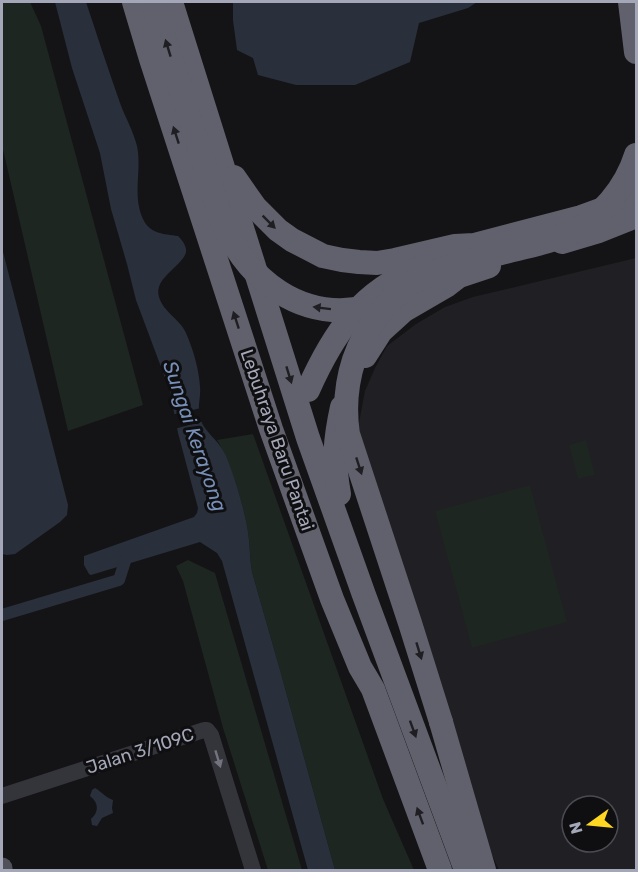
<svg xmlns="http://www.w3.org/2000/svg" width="638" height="872" font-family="Rubik,sans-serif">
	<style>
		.built { fill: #201f23; fill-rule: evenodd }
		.green { fill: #1d2620 }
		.water { fill: #29303b }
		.pier { fill: #141416 }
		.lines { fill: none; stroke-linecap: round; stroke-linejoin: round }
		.canal { stroke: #29303b; stroke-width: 12 }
		.minor { stroke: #34343b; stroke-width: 16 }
		.major { stroke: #50515a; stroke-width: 21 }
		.highway { stroke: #60616c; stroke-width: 24 }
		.highway-bridge { stroke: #60616c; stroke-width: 24 }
		.oneway { fill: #1f1f23 }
		.oneway2 { fill: #72737f }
		.labels { text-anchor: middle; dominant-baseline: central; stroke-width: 6; stroke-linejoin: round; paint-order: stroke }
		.street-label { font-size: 18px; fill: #a4a7b7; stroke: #0f0f11 }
		.water-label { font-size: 20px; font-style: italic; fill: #778fb6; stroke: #0f0f11 }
	</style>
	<rect width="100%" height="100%" fill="#141416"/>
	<!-- built -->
	<path class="built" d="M636,258V870H499L488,846L362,455L359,423L365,391L375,368L387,346L416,324L445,307L473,297ZM572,806H608V842H572Z"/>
	<!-- green -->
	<g class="green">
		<polygon points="2,2 30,2 41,26 143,405 68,431 2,145"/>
		<path d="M253,434L383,799L414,870H335L280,670L252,572C250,561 250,550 249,539C246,513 231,461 217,440Z"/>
		<polygon points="586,440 595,475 578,479 569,445"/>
		<polygon points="530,485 567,622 472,648 435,511"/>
		<polygon points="188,560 215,573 302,870 268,870 223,728 183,581 176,566"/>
	</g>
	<!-- water -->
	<g class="water">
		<path d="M55,2H86C97,35 108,69 120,103C125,117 133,130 137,146C142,170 132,196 143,219C150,234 164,234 178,236C182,240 187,246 186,252C183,266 153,278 159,297C164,313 180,319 186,333C193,349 199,369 200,387C201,398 197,406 200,418C204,432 220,441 226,456C235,477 247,517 249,540C250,551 250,561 252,572L280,670L335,870H308L222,561L217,553L200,542L91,575L89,574L84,565V556L194,517L197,513L198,508L178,433L170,391L136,300L127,264L111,209L100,153L72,68Z"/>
		<polygon points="233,2 477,2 468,8 419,23 410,62 355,85 296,85 258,75 253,58 237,50 233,20"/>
		<polygon points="2,248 68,505 67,515 60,522 15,554 7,555 2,554"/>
		<path d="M95,788C102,792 105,797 113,800L112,808L113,813L102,818L97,826L92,825L91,819C99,812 99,803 90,796L92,790Z"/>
	</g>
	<!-- pier -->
	<polygon class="pier" points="201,408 204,421 174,429 171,415"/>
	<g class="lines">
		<!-- canal -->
		<polyline class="canal" points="2,615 119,580 128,552"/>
		<!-- minor -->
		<polyline class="minor" points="2,796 204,730 207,730 211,735 253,870"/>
		<!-- major -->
		<polyline class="major" points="2,868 2,870"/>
		<!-- highway -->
		<g class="highway">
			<polyline points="134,2 151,59 271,429 332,599 360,667 373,689 440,870"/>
			<polyline points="171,2 308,438 364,595 466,870"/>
			<polyline points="630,2 636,52"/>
			<polyline points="234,177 255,207 278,230 292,240 323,256 342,260 359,262 377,263 395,260 455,246 474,245 581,217 636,197"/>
			<polyline points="562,242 599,231 636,216"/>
			<polyline points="365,356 381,331 403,311 446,286 459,276 489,266"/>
			<path d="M308,390C333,334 361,291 421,268"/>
			<path d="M339,494C333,462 335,439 342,407"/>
			<polyline points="441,722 484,870"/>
		</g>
		<!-- highway-bridge -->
		<g class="highway-bridge">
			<path d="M153,2L222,221C248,281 301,322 368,307C377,305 386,301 395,298"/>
			<path d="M441,722L410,623L348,434C343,401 348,366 364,337C374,319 389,300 405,287C416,278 432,273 446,268C472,259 499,254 526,247C541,243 556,240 570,233C601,218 626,187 636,155"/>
		</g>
	</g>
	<!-- one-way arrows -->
	<defs><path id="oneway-solid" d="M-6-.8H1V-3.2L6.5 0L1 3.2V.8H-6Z" transform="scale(1.5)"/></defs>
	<g class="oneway">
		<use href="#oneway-solid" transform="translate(168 48) rotate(-107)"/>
		<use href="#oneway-solid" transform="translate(176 135) rotate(-108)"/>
		<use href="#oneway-solid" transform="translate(269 222) rotate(45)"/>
		<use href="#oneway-solid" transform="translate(322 308) rotate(-173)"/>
		<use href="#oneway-solid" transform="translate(236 320) rotate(-108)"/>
		<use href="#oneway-solid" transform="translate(289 375) rotate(73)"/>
		<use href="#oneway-solid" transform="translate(359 466) rotate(72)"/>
		<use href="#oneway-solid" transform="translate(419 651) rotate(73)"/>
		<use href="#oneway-solid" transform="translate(413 729) rotate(70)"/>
		<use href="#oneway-solid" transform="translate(420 816) rotate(-110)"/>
	</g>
	<use class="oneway2" href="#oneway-solid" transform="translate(218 759) rotate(73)"/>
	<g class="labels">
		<!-- street labels -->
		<g class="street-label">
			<text transform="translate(277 440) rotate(71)">Lebuhraya Baru Pantai</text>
			<text transform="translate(140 751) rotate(-18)">Jalan 3/109C</text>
		</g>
		<!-- water labels -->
		<g class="water-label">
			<text transform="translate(195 436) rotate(71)">Sungai Kerayong</text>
		</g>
	</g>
	<!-- border -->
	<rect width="638" height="872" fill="none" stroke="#a4a7b7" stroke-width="6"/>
	<!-- north arrow -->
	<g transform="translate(590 824) rotate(255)"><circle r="28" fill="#0f0f11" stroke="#4b4c53" stroke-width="1.5"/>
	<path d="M0-4.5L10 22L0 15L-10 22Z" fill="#ffd722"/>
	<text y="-9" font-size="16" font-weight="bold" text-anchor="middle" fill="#a4a7b7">N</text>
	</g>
</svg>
